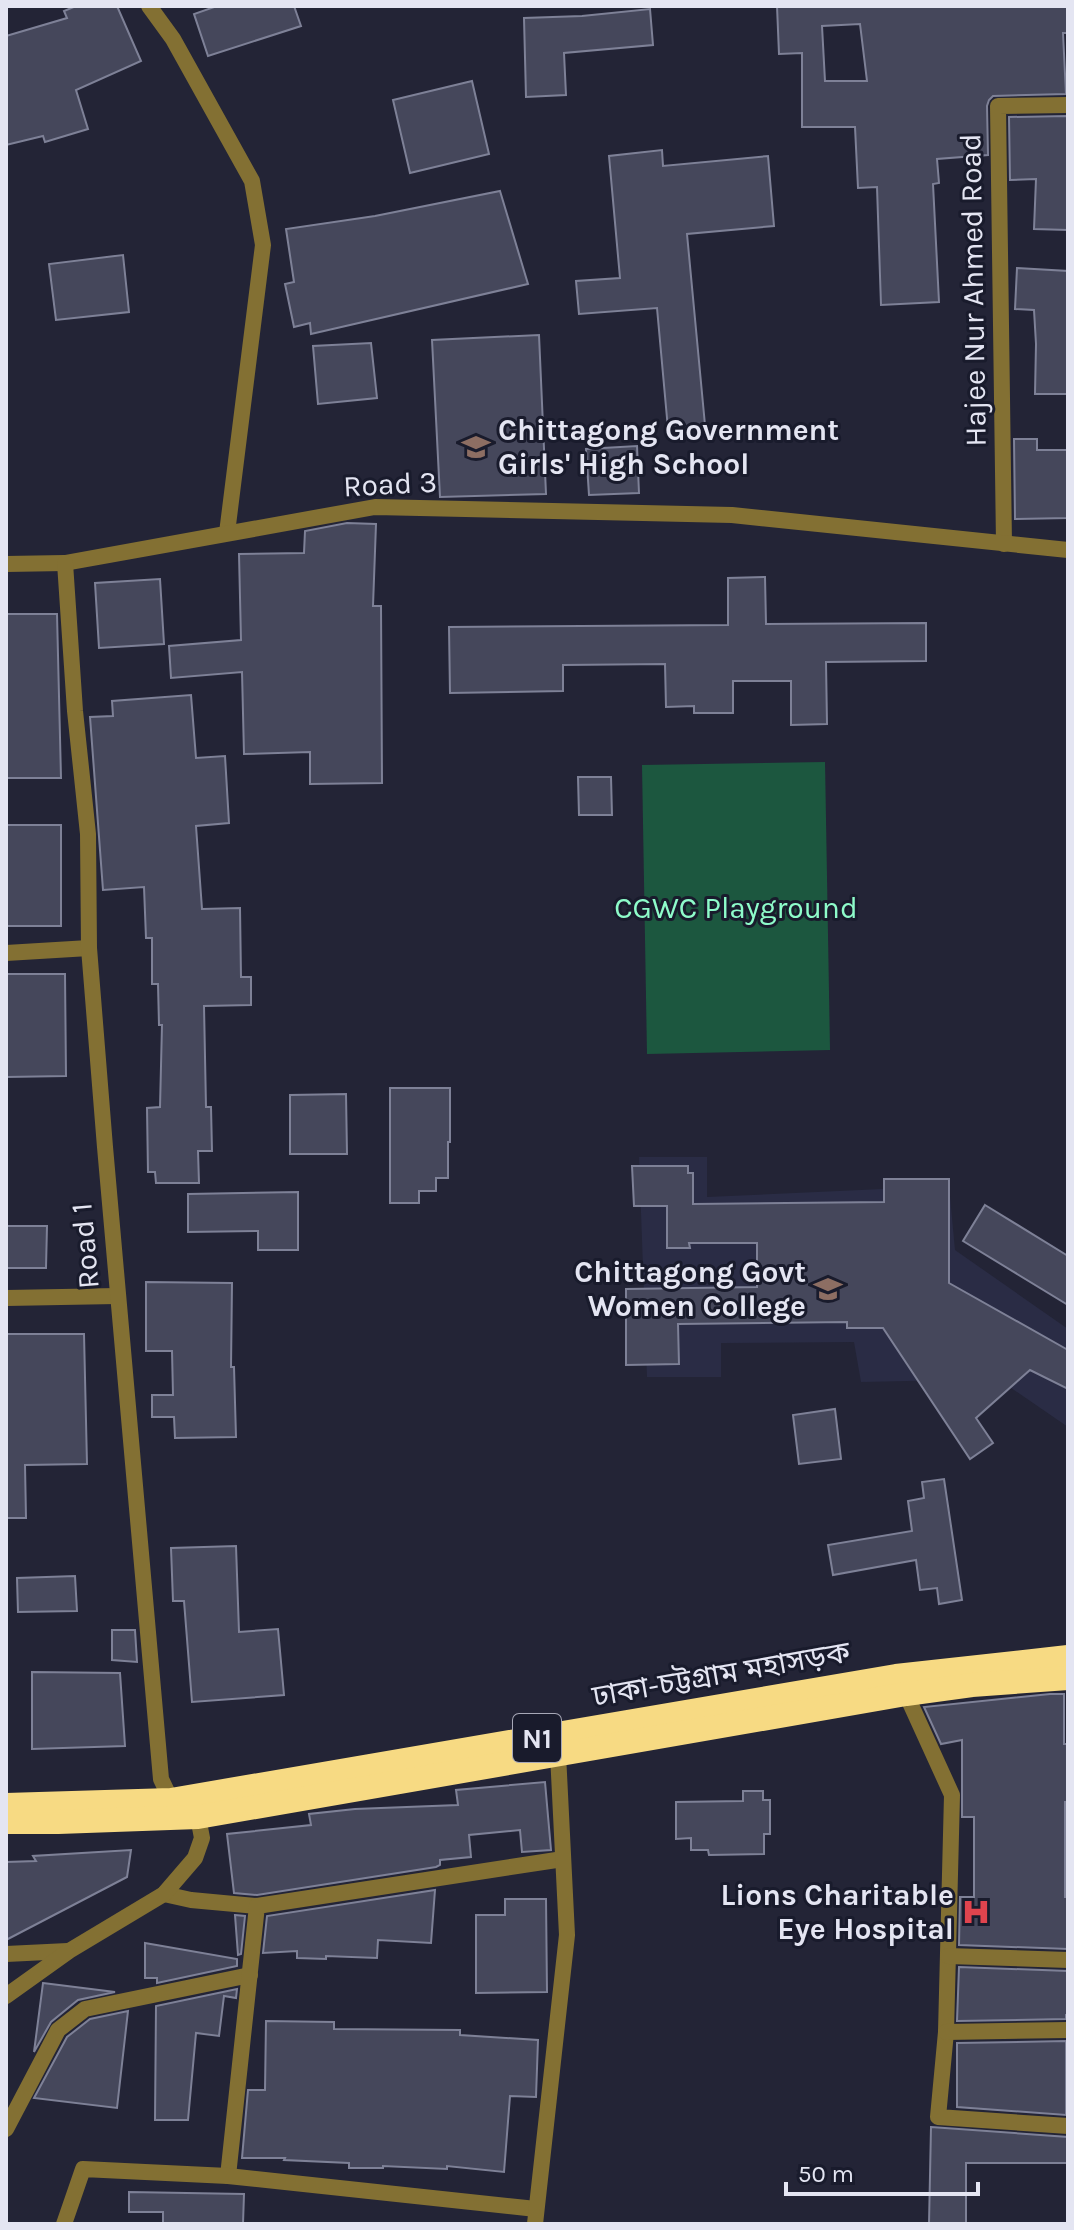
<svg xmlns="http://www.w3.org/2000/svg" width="1074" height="2230" font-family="Karla,'Noto Sans Bengali',sans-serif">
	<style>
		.built { fill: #2a2c45 }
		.green { fill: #1c573f }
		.building { fill: #45475b; stroke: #7e8197; stroke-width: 2; fill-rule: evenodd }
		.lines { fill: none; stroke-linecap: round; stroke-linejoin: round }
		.street { stroke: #837033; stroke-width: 16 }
		.highway { stroke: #f7da83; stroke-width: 24 }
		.labels { text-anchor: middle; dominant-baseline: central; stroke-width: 6; stroke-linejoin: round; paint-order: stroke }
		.shield { fill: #191b2c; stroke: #a7a8b7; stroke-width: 2 }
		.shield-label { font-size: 28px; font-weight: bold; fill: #e4e5f2 }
		.street-label { font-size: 30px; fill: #e4e5f2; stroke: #191b2c }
		.poi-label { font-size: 30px; font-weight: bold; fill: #e4e5f2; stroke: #191b2c; text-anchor: end }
		.park-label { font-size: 30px; fill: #8efcca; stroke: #191b2c }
	</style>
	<rect width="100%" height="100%" fill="#232436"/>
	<!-- built -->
	<polygon class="built" points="639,1157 707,1157 707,1197 949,1186 955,1250 1068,1329 1068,1427 956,1350 955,1380 861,1382 854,1342 721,1343 721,1377 647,1377"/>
	<!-- green -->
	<polygon class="green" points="825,762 830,1050 647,1054 642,765"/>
	<!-- building -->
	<g class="building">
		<polygon points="76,6 117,6 141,61 76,90 88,129 45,142 43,136 6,145 6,36 67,18 64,11"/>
		<polygon points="217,6 294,6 301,26 208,56 194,14"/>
		<path d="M777,6H1068V33H1063L1066,94L993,96L989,100L987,106L988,155L937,159L939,183L933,184L939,302L881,305L877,187L858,188L855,127H802V53L779,54ZM860,24L867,81H825L822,26Z"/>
		<polygon points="650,9 653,45 564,53 566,95 526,97 524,18 582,16"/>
		<polygon points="472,81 489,154 410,173 393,100"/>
		<polygon points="1067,116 1068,230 1034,229 1036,179 1010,180 1009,117"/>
		<polygon points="662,150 663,166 768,156 774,226 687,234 705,425 668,429 657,308 579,314 576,281 620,278 609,156"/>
		<polygon points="500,191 528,284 311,334 310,323 294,327 285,284 294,282 286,229 375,216"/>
		<polygon points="123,255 129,312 56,320 49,264"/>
		<polygon points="1017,268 1068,271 1068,394 1035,394 1036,344 1034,310 1015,309"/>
		<polygon points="539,335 546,494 440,497 432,340"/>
		<polygon points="371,343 377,398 318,404 313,346"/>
		<polygon points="1014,439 1037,439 1037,450 1068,450 1068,518 1015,519"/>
		<polygon points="637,446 639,493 589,495 586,449"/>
		<polygon points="347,523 376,524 373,606 381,606 382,783 310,784 310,752 244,754 242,672 171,678 169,646 241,640 239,554 304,553 305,531"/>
		<polygon points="765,577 766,624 926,623 926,661 826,662 827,724 791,725 791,681 733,681 733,713 694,713 694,706 666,707 665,664 563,665 563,691 450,693 449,627 728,625 728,578"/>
		<polygon points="160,579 164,644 99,648 95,583"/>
		<polygon points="6,614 57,614 61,778 6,778"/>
		<polygon points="191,695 196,758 225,756 229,823 196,826 202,909 240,908 241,977 251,977 251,1005 204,1006 206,1107 211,1107 212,1151 198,1151 199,1183 156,1183 155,1172 148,1172 147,1108 160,1107 162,1025 159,1025 158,984 152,984 152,938 146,938 144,887 103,890 90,717 113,716 112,701"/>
		<polygon points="578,777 611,777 612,815 579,815"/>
		<rect x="6" y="825" width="55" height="101"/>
		<polygon points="6,974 65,974 66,1076 6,1077"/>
		<polygon points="390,1088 450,1088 450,1142 448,1142 448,1178 436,1178 436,1191 419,1191 419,1203 390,1203"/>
		<polygon points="346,1094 347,1154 290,1154 290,1095"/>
		<polygon points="632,1166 688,1166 688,1173 693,1173 693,1204 884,1202 884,1179 949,1179 949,1283 1068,1350 1068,1389 1030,1370 976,1418 993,1443 970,1459 883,1328 847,1328 847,1322 678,1324 679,1364 626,1365 626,1289 757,1287 757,1243 689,1243 690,1248 667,1248 667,1206 634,1206"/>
		<polygon points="298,1192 298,1250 258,1250 258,1231 188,1232 188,1194"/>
		<polygon points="985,1205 1068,1256 1068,1305 963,1241"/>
		<polygon points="6,1226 47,1226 46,1268 6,1268"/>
		<polygon points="146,1282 232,1283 231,1367 234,1367 236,1437 175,1438 174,1417 152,1417 152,1395 173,1395 172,1351 146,1351"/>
		<polygon points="6,1334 84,1334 87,1464 25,1465 26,1518 6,1518"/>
		<polygon points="835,1409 841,1459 799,1464 793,1415"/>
		<polygon points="944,1479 962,1600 939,1604 937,1588 920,1590 916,1560 833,1575 828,1545 912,1531 908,1501 924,1498 922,1482"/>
		<polygon points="236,1546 239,1632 278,1629 284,1695 192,1702 184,1601 173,1601 171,1548"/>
		<polygon points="75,1576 77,1611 18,1612 17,1578"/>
		<polygon points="112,1630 135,1630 137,1662 112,1660"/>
		<polygon points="32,1672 120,1673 125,1746 32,1749"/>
		<polygon points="1050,1694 1064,1694 1064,1744 1068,1744 1068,1802 1065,1802 1065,1897 1068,1897 1068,1949 959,1945 960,1897 974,1897 974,1817 962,1817 962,1740 941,1744 924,1707"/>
		<polygon points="545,1782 551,1850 522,1852 520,1830 469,1835 471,1857 440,1860 440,1865 436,1867 257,1895 234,1893 227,1834 311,1825 309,1814 355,1809 458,1805 456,1790"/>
		<polygon points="743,1791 763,1791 763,1800 770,1800 770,1834 764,1834 764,1854 709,1855 708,1850 691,1850 691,1838 676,1839 676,1802 743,1801"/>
		<polygon points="131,1850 127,1877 6,1940 6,1862 36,1861 33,1856"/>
		<polygon points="435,1890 431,1943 378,1940 377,1958 326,1956 326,1959 297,1958 297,1951 263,1953 267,1916"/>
		<polygon points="505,1899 546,1899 547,1992 476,1993 476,1915 505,1915"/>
		<polygon points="235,1915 245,1916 241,1954 238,1955"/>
		<polygon points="145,1943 237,1959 237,1966 157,1983 157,1978 145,1978"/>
		<polygon points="959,1967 1068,1971 1068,2015 1066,2015 1066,2019 957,2021"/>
		<polygon points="43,1983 115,1992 78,2000 51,2022 34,2052"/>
		<polygon points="237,1989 236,1998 224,1996 219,2036 196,2033 188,2120 155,2120 156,2006"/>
		<polygon points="128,2011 117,2108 34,2098 67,2037 90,2019"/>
		<polygon points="266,2021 334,2022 334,2029 460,2030 460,2035 538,2040 536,2097 510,2096 504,2172 447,2166 447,2169 383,2166 383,2168 349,2168 349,2163 284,2160 285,2158 242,2158 248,2090 265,2090"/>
		<polygon points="1066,2041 1066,2115 957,2107 957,2043"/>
		<polygon points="931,2127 1068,2137 1068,2163 966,2163 966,2224 929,2224"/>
		<polygon points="129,2192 244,2194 243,2224 163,2224 163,2212 129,2212"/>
	</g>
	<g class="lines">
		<!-- street -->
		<g class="street">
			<polyline points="149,6 173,39 252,181 263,245 227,533"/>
			<polyline points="1004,544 998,106 1068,105"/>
			<polyline points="6,564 65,563 375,507 732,515 1068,550"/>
			<polyline points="6,953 89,948"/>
			<polyline points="6,1298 117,1296"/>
			<polyline points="906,1694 952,1795 946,2032 938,2117 1068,2126"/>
			<polyline points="164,1894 191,1900 257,1906"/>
			<polyline points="6,1954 68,1951"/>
			<polyline points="948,1956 1068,1960"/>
			<polyline points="6,1996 69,1951 164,1894 195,1858 202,1838 198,1817 171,1800 161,1779 105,1147 89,948 88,834 75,711 65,563"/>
			<polyline points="946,2032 1068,2030"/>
			<polyline points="6,2129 58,2030 85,2009 250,1975"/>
			<polyline points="228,2176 257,1906 563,1859"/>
			<polyline points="64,2224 83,2169 228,2176 536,2209"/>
			<polyline points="535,2224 567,1935 558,1754"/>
		</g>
		<!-- highway -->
		<g class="highway">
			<polyline points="6,1805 171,1800 896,1676 1068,1657"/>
			<polyline points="6,1822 58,1822 198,1817 906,1694 972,1685 1068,1678"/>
		</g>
	</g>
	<!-- icons -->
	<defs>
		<symbol id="school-bare" viewBox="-9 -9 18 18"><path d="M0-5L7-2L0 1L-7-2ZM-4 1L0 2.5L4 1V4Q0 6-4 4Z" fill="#8d6e63" stroke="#191b2c" stroke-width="2.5" paint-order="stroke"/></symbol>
		<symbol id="university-bare" viewBox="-9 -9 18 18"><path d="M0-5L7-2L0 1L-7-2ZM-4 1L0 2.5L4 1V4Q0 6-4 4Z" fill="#8d6e63" stroke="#191b2c" stroke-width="2.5" paint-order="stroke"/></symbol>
		<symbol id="hospital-bare" viewBox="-9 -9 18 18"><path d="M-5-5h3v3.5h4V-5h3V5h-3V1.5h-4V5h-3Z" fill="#e0444e" stroke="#191b2c" stroke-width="2.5" paint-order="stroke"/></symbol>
	</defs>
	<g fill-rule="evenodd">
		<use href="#school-bare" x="456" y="427" width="40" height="40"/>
		<use href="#university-bare" x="808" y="1269" width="40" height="40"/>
		<use href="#hospital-bare" x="956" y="1892" width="40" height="40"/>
	</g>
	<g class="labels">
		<!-- shield labels -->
		<rect class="shield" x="513" y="1714" width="48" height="48" rx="6"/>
		<g class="shield-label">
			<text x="537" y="1738">N1</text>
		</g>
		<!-- street labels -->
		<g class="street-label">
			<text transform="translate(973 290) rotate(-91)">Hajee Nur Ahmed Road</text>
			<text transform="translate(390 484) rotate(-3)">Road 3</text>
			<text transform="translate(85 1246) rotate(-95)">Road 1</text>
			<text transform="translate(721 1674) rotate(-10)">ঢাকা-চট্টগ্রাম মহাসড়ক</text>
		</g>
		<!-- poi labels -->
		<g class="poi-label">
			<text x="498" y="430" text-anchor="start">Chittagong Government<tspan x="498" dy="34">Girls' High School</tspan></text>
			<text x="806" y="1272">Chittagong Govt<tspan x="806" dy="34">Women College</tspan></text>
			<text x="954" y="1895">Lions Charitable<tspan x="954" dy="34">Eye Hospital</tspan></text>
		</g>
		<!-- park labels -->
		<g class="park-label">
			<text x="736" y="908">CGWC Playground</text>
		</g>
	</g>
	<!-- border -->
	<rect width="1074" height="2230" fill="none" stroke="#e4e5f2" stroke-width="16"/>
	<!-- scale -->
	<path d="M786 2182v12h192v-12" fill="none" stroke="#e4e5f2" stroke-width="4"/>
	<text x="798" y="2182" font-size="24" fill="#e4e5f2" stroke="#191b2c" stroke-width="6" paint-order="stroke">50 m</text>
</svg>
